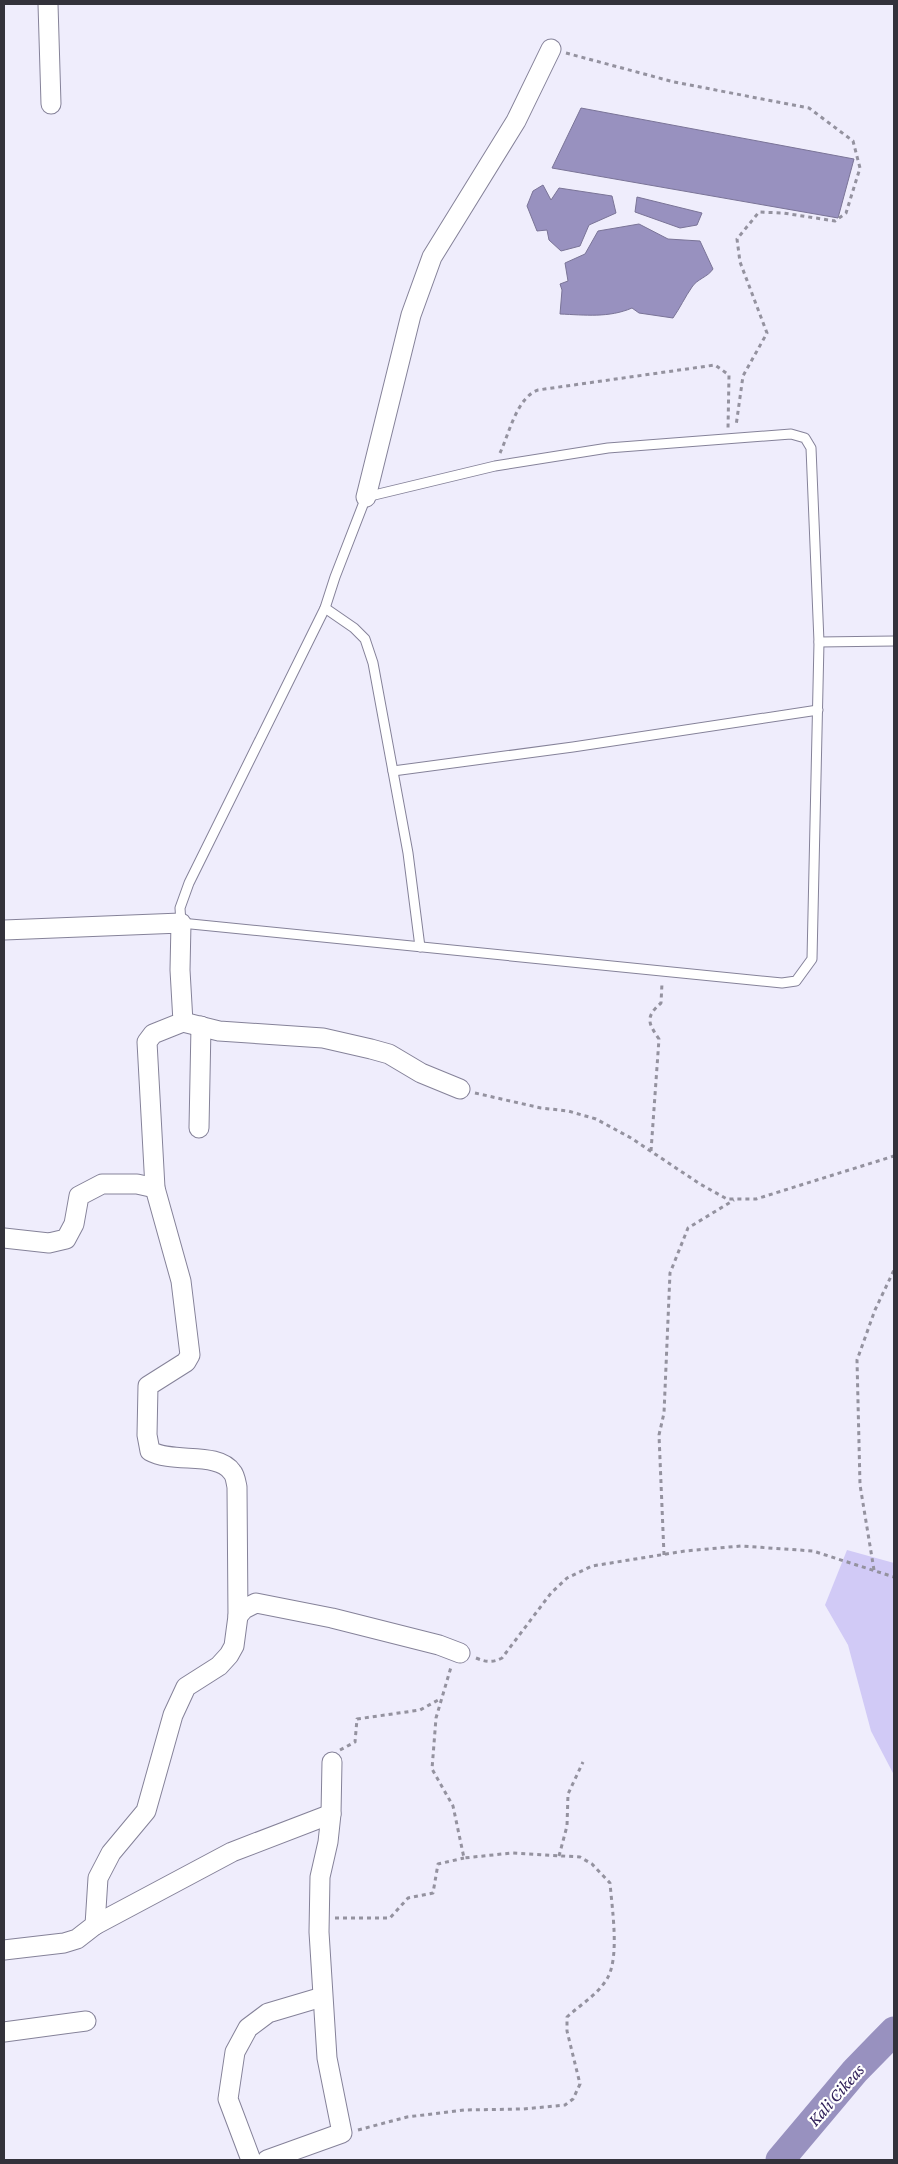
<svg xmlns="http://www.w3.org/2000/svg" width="898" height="2164" font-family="'Crimson Pro',serif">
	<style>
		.green { fill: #d1caf6 }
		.water { fill: #9891bf; stroke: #7a7497 }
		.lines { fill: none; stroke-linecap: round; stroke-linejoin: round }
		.river { stroke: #9891bf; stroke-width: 29 }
		.service-casing { stroke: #858299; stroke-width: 11 }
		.minor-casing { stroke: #858299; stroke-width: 21 }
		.path { stroke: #94929f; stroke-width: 3; stroke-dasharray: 4 4; stroke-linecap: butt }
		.service { stroke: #fff; stroke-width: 9 }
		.minor { stroke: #fff; stroke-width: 19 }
		.labels { text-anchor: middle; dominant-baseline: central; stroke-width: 4.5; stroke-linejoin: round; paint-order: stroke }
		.water-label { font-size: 18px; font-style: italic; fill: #302059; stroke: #fff }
	</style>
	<rect width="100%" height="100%" fill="#efedfc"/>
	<!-- green -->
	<polygon class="green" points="847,1550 894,1563 894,1775 871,1731 848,1645 825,1605"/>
	<!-- water -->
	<g class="water">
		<polygon points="581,108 854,159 838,218 552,168"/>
		<polygon points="543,185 551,200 559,188 612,196 616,213 589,225 580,246 561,251 549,240 547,230 537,231 527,206 533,191"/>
		<polygon points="637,197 702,213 697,225 680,228 635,212"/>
		<path d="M639,224L668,239L700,241L713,269C708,277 697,279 692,287C685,297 680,308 673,318L639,313L632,308C609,318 585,315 560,314L562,290L560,284L568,281L565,263L585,254L598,231Z"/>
	</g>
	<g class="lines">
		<!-- river -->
		<polyline class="river" points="780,2160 855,2071 894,2031"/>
		<defs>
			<g id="service">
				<polygon points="791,434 805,438 811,448 819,642 812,959 796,981 782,983 181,923 180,908 189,883 325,608 335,577 366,497 495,466 608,448"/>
				<polyline points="325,608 354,628 365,639 373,663 408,853 420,947"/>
				<polyline points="819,642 894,641"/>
				<polyline points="393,771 573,747 818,710"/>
			</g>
			<g id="minor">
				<polyline points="48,4 51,104"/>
				<polyline points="366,497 411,315 432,257 516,121 551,49"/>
				<path d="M4,930L181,923L180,970L183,1022L153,1034L147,1042L155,1188L181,1281L190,1355L186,1362L148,1386L147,1435L150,1451C173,1464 218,1451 232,1472C235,1475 236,1482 237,1487L238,1616"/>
				<polyline points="183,1022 219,1031 323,1038 371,1049 389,1054 421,1073 460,1089"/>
				<polyline points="199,1128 201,1026"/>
				<polyline points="4,1238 49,1243 66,1239 74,1224 79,1196 102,1184 137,1184 155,1188"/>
				<polyline points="95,1925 232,1852 331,1814"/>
				<polyline points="4,1950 64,1943 77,1939 95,1925 98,1878 111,1853 146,1811 173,1715 186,1687 219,1666 229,1655 234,1646 238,1616 244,1609 256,1603 332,1618 439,1645 460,1653"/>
				<polyline points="4,2032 86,2021"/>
				<polyline points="251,2160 228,2099 235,2052 248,2028 268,2013 322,1997"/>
				<polyline points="267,2160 342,2133 327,2058 319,1932 320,1877 328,1842 331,1814 332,1762"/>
			</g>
		</defs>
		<!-- service casing -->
		<use href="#service" class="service-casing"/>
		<!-- minor casing -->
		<use href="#minor" class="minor-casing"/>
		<!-- path -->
		<g class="path">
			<polyline points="566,53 674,82 809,108 853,141 860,168 846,213 835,221 783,213 759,212 737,239 740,262 767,333 743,376 736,426"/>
			<path d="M500,453C509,434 517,397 538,390L715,365L729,375L728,429"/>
			<polyline points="475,1093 541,1108 568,1111 596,1119 631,1138 700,1184 727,1199 756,1199 894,1156"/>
			<path d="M651,1151L659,1039C648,1023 645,1017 661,1003L662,983"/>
			<polyline points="664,1555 659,1435 664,1413 670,1273 688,1228 734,1200"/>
			<polyline points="874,1570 860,1485 857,1360 875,1310 894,1270"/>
			<path d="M476,1658C486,1662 492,1663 502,1658L551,1593L567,1578L592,1566L685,1551L741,1546L813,1551L894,1577"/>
			<polyline points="340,1750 355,1742 357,1719 420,1710 440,1699"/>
			<polyline points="559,1856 567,1826 568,1794 583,1762"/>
			<polyline points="335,1918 390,1918 408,1898 433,1893 438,1864 464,1858"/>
			<path d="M358,2130L407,2117L464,2110L523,2109L565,2105L573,2099L580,2084L567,2031V2017C580,2005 597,1995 607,1979C620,1957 612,1909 610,1883L592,1864L580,1857L512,1853L464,1858L453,1806L432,1769L436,1718L451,1667"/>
		</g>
		<!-- service -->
		<use href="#service" class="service"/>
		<!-- minor -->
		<use href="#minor" class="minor"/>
	</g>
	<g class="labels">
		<!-- water labels -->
		<g class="water-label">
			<text transform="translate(836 2095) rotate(-49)">Kali Cikeas</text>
		</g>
	</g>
	<!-- border -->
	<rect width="898" height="2164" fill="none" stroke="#33323b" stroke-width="10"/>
</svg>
